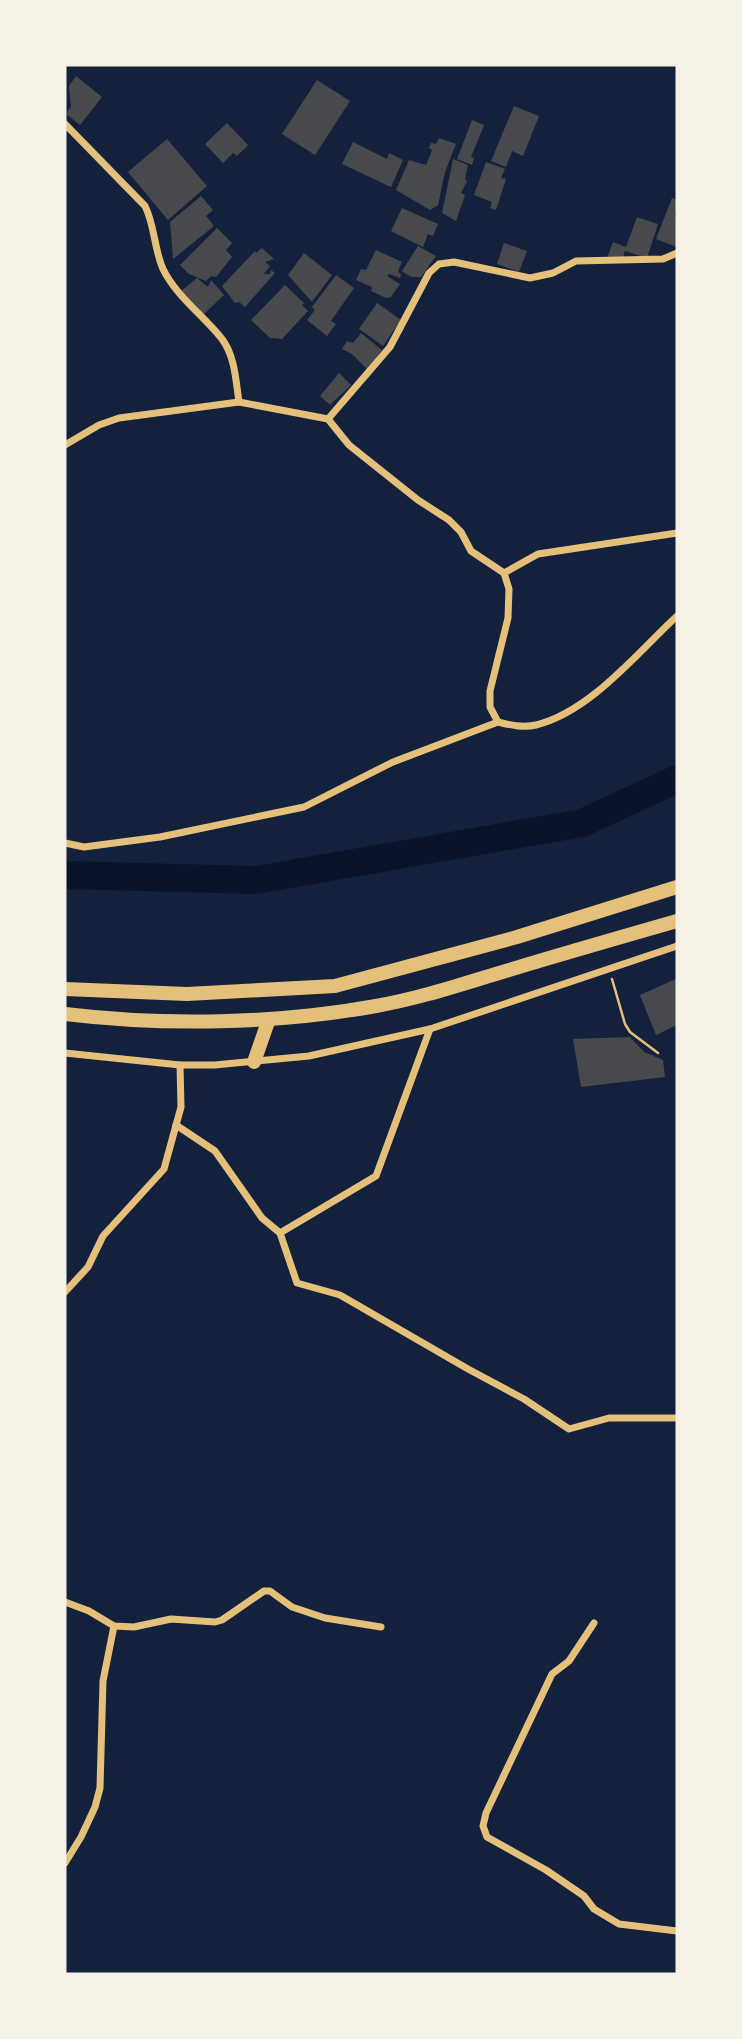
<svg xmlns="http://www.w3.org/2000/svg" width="742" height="2039" font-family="Cabin,sans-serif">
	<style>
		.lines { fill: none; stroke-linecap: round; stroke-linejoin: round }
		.river { stroke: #0b132b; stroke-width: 28 }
		.building { fill: #48494c }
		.path { stroke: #e5c07b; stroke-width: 2.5 }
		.minor { stroke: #e5c07b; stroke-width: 7 }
		.primary { stroke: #e5c07b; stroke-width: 14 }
	</style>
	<rect width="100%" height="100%" fill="#14213d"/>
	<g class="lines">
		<!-- river -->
		<polyline class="river" points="65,875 256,880 582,823 677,779"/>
	</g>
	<!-- building -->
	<g class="building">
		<polygon points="76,76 102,97 80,125 66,114 71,106 69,86"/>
		<polygon points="317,80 350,101 315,155 282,134"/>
		<polygon points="514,106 539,116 523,156 512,151 506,167 491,161"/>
		<polygon points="472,120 484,125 471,157 474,158 472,165 457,159"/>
		<polygon points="227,123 248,145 237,156 233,153 223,163 205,144"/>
		<polygon points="439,138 456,144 445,172 438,205 430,210 396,190 409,160 426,165 432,150 429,148 431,143 436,144"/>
		<polygon points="167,139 207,186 168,220 128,172"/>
		<polygon points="353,142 387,159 389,153 403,160 391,187 342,164"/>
		<polygon points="453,159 468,165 465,179 467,181 461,193 465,195 456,221 442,213"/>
		<polygon points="486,162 505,169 501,178 506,179 496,210 490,208 492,202 474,195"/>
		<polygon points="201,196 213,210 206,216 214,226 173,259 170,222"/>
		<polygon points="672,198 677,200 675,216 677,217 677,247 656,239"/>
		<polygon points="402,208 438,224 433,236 428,234 423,247 391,231"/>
		<polygon points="637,217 658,224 647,258 625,251 623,257 607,258 613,242 626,247"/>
		<polygon points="217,228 232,243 226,250 232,257 216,277 211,276 206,281 189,274 180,265"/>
		<polygon points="504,243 527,251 519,272 497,264"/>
		<polygon points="418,246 436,256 421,277 411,277 402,271"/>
		<polygon points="262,248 274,259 265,262 270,266 264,274 270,274 271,270 275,273 245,307 239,302 235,303 222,286 255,251 256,253"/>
		<polygon points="376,250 402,262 398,271 401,275 400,278 389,274 387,276 400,284 391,297 386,298 371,291 372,287 356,280 361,269 366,270"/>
		<polygon points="304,253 332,275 312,302 288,275"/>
		<polygon points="336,275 354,288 331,321 336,324 327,336 307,320 315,310 312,307"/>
		<polygon points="197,278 208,287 211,280 224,295 204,314 181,291"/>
		<polygon points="285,285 304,303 302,305 308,311 282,339 270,338 251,320"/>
		<polygon points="377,303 401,320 383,346 359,329"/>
		<polygon points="361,333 382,350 367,369 352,354 342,349 347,341 353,343"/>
		<polygon points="339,373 351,385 330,405 320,396"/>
		<polygon points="676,979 677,1025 656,1035 640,995"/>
		<polygon points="630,1037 644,1052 663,1060 665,1077 581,1087 573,1039"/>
	</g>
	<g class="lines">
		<!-- path -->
		<polyline class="path" points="612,979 625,1024 630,1032 658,1053"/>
		<!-- minor -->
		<g class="minor">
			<path d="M65,124L145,206C155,226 154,249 163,269C176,296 204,316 222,339C235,356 236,382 239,402"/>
			<polyline points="328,419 390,347 429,273 439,264 454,262 530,278 553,273 576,261 663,259 677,253"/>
			<polyline points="65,445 99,425 119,418 239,402 328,419 349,445 418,500 449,520 461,532 471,551 504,573 538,554 677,533"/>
			<path d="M504,573L509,589L508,618L490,691V707L498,722C510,725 523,728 536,725C590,712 637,653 677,616"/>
			<polyline points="65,843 84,847 160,837 304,807 393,762 498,722"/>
			<polyline points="65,1053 180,1065 215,1065 309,1056 430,1029 677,946"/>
			<polyline points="176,1125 215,1151 262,1218 280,1233 297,1283 340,1295 468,1369 524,1399 569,1429 609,1418 677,1418"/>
			<polyline points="280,1233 376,1176 430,1029"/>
			<polyline points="65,1292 88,1267 103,1236 164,1169 181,1107 180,1065"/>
			<polyline points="65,1602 89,1611 114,1626 134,1627 171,1619 215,1622 222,1620 264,1591 270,1591 292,1607 325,1618 381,1627"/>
			<polyline points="594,1623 569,1661 552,1674 486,1813 483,1826 487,1837 546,1870 584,1896 594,1909 619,1924 677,1931"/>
			<polyline points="65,1863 81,1837 95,1807 100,1788 103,1681 114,1626"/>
		</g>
		<!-- primary -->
		<g class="primary">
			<polyline points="65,989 187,994 335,986 517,937 677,887"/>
			<path d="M65,1014C165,1026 277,1024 376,1006C422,998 465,983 509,970C565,953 621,937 677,921"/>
			<polyline points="254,1062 269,1019"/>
		</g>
	</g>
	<!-- border -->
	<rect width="742" height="2039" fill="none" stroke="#f6f1e7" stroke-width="133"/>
</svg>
